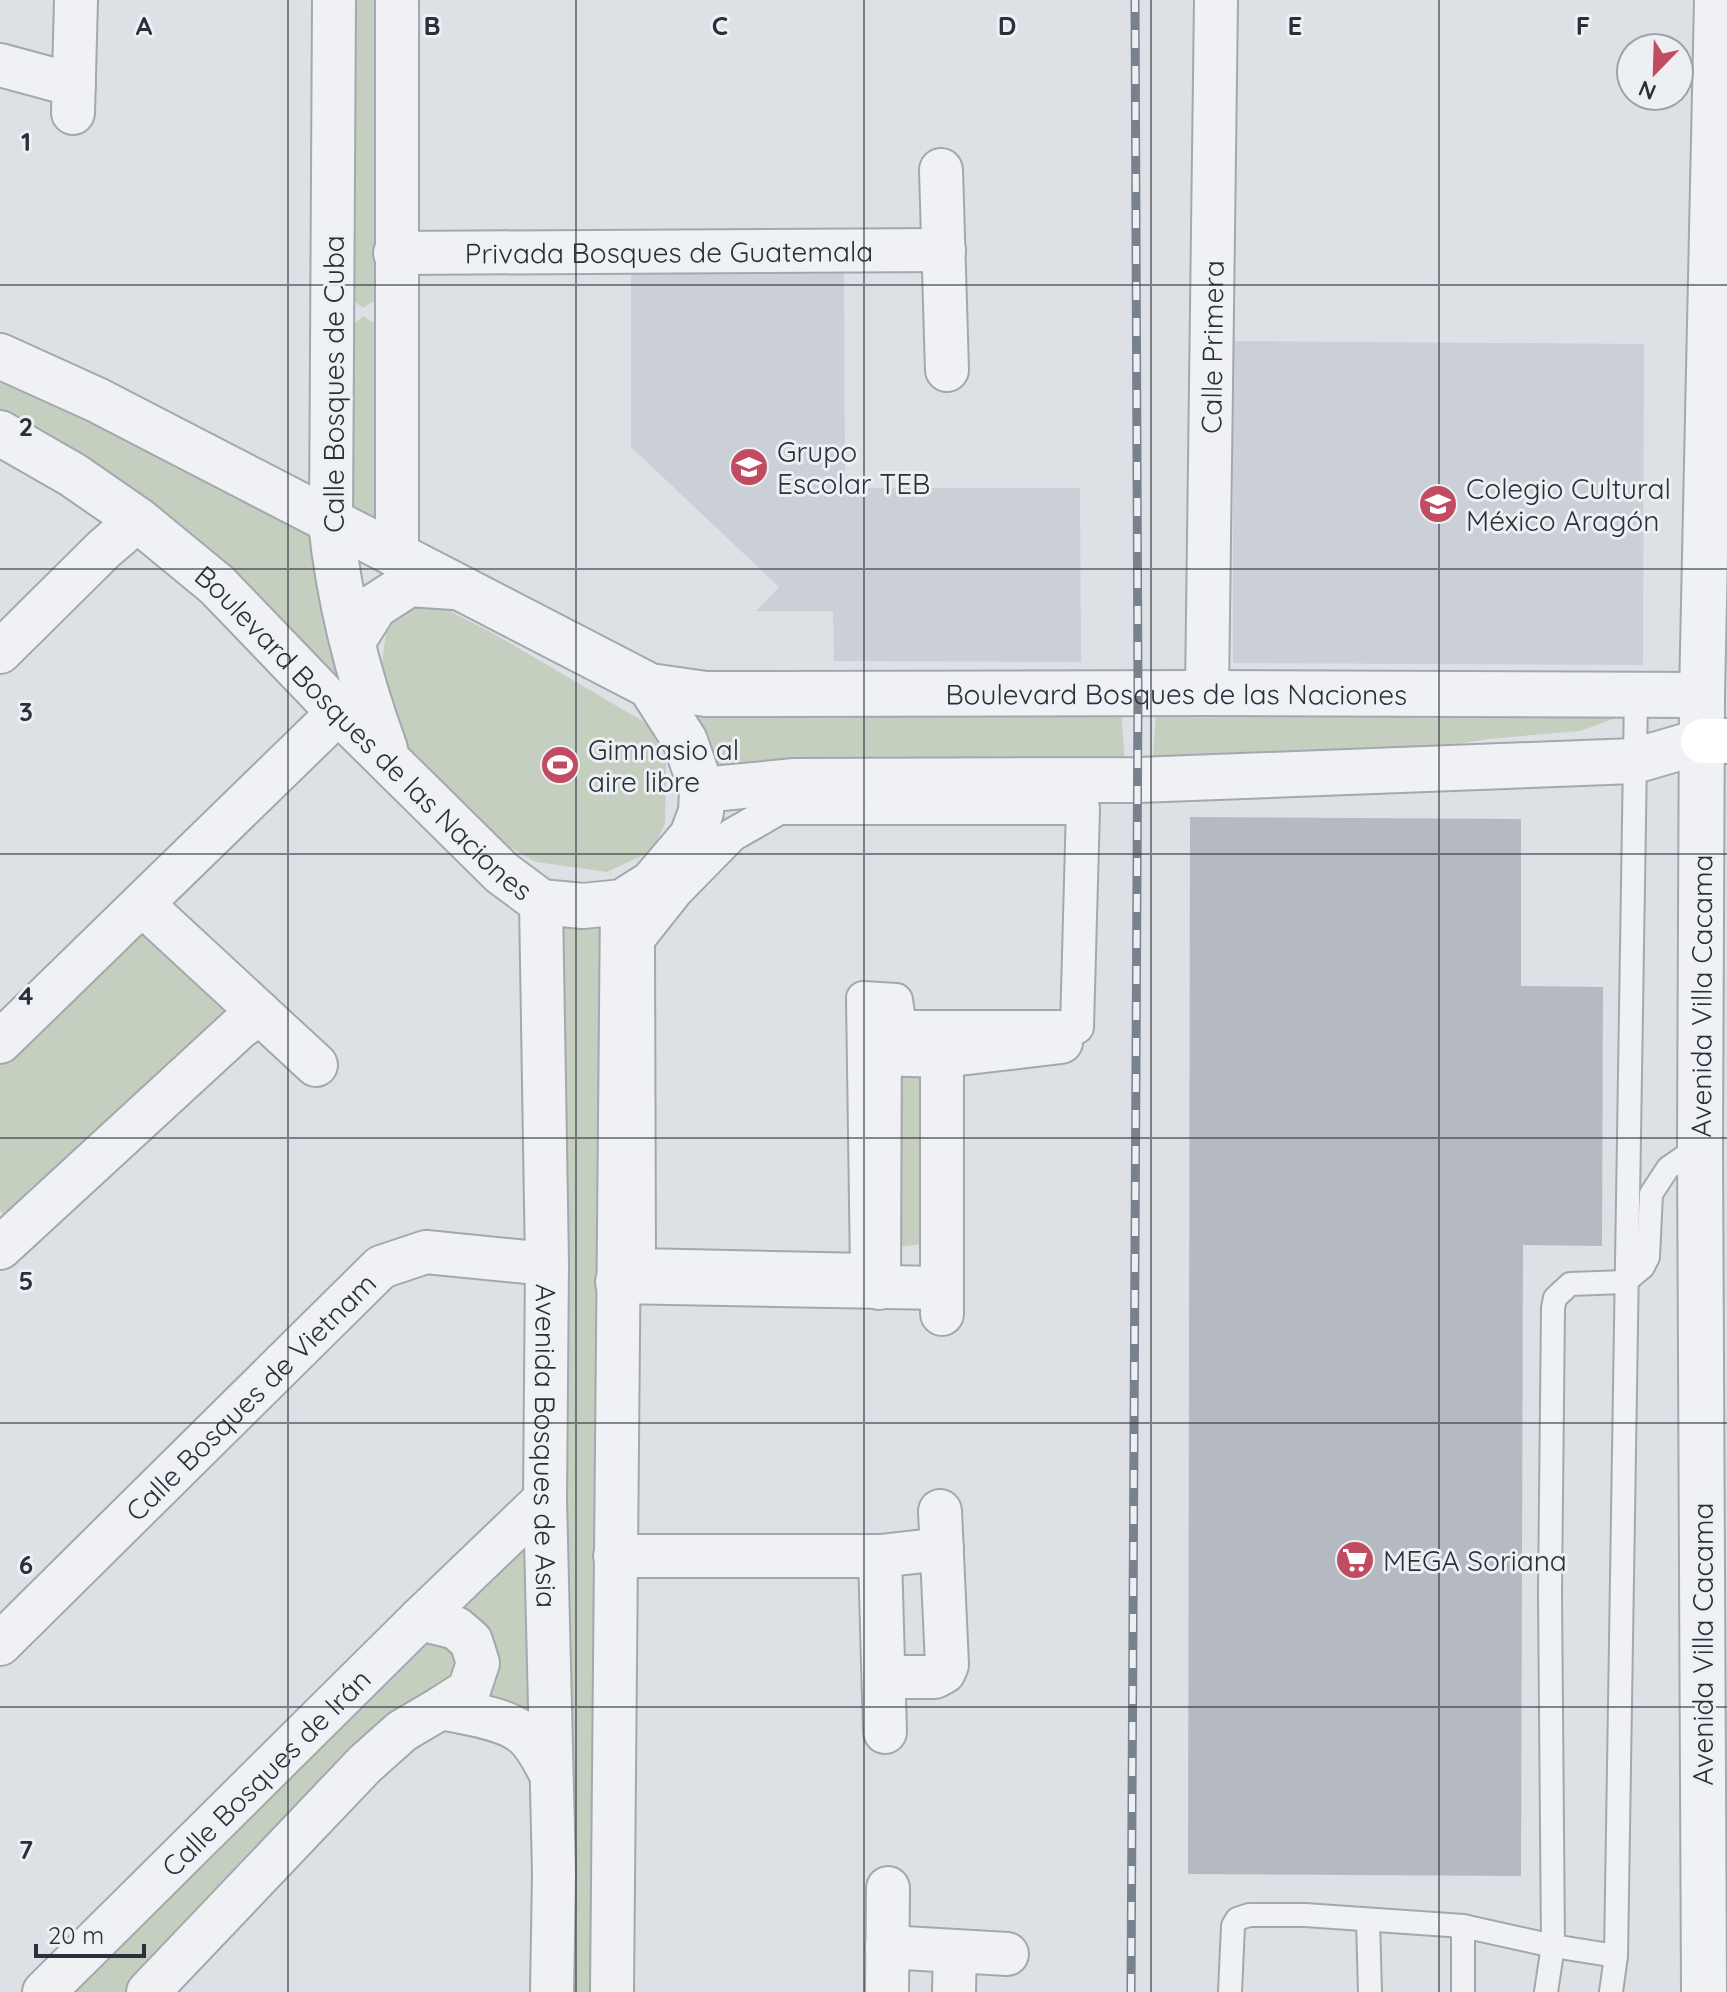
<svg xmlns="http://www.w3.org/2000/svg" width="1727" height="1992" font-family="Quicksand,sans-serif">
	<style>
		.built { fill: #cbd0d7 }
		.green { fill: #c4cfbf }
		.building { fill: #b5bac2 }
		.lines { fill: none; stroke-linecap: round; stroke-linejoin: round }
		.service-casing { stroke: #a3a8af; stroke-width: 26 }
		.pedestrian-casing { stroke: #a3a8af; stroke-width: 36 }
		.minor-casing { stroke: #a3a8af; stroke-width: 46 }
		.tertiary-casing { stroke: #a3a8af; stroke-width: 48 }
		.primary-casing { stroke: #9ea6b0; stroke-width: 48 }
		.service { stroke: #eff1f4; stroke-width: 22 }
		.pedestrian { stroke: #eff1f4; stroke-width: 32 }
		.minor { stroke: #eff1f4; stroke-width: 42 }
		.tertiary { stroke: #eff1f4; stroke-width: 44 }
		.primary { stroke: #fff; stroke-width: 44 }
		.rail-casing { stroke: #78818e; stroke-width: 9 }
		.rail { stroke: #ecf0f3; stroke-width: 6; stroke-dasharray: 18; stroke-linecap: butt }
		.grid { fill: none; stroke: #28303b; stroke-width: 2; stroke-opacity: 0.55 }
		.labels { text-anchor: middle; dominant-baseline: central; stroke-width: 6; stroke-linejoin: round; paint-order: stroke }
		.street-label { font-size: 28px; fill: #28303b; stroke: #ecf0f3 }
		.poi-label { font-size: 28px; fill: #28303b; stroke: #ecf0f3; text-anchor: start }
		.grid-label { font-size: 26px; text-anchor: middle; font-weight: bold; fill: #28303b; stroke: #ecf0f3; stroke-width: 6; stroke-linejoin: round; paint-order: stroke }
	</style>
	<rect width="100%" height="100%" fill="#dde1e6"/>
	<!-- built -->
	<g class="built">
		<polygon points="631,263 844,264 845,488 1080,488 1081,662 834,661 833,611 756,611 779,587 631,447"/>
		<polygon points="1233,341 1644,344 1643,665 1233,663"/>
	</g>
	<!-- green -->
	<g class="green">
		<polygon points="345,0 382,0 384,295 363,308 345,294"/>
		<polygon points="363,316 385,329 381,532 349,521 348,330"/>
		<polygon points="0,369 317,532 355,704 0,434"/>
		<polygon points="440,606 496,635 646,723 666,760 665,824 652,851 607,872 536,862 480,831 408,753 381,670 386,633 404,608"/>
		<polygon points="688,703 1121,708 1125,764 716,771"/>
		<polygon points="1580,711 1616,718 1580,731 1488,739 1420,750 1342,749 1255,759 1153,756 1156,712 1392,717"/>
		<polygon points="559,916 604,921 599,1992 559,1992"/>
		<polygon points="138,931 228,1015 8,1218 0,1211 0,1059"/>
		<polygon points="928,1075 931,1243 898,1247 893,1076"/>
		<polygon points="537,1536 536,1713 517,1718 480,1704 457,1607"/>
		<polygon points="448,1640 463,1657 452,1691 133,1992 65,1992 420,1644"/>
	</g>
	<!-- building -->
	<polygon class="building" points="1190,817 1521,819 1521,986 1603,987 1602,1246 1523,1245 1521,1876 1188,1874"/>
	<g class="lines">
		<defs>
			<g id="service">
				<polyline points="1368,1920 1370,1992"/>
				<polyline points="1463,1926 1463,1992"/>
				<polyline points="1230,1992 1233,1926 1237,1919 1249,1915 1305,1915 1463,1926 1553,1946 1616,1956"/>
				<polyline points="1546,1992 1553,1946 1550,1592 1553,1308 1555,1298 1570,1284 1625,1282 1643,1267 1648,1257 1651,1194 1668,1168 1700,1146"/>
				<polyline points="1611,1992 1616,1956 1636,695"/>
			</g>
			<polygon id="pedestrian" points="779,808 1083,808 1077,1027 900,1027 896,1000 863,998 867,1270 639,1265 638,940 676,892 732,835"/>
			<g id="minor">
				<polyline points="397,0 397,557"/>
				<polyline points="0,65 74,85"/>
				<polyline points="73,113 76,0"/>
				<polyline points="941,170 947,370"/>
				<path id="s1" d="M395,253L944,250"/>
				<polyline points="331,523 334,0"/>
				<polyline points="0,652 104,549 138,520"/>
				<path id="s2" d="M1207,693L1216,0"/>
				<path id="s3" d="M541,902L547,1264L545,1499L554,1873L552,1992"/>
				<polyline points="142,904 316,1065"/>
				<polyline points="0,1042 339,712"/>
				<polyline points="880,1054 942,1056 1061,1042"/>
				<polyline points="0,1248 239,1028 260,1013"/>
				<polyline points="617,1282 941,1288"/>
				<polyline points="879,1288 880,1020"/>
				<polyline points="942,1314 942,1056"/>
				<polyline points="615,1556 880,1556 942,1549"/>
				<polyline points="880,1556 885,1732"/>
				<polyline points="420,1619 456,1628 471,1641 478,1663 469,1690 441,1708"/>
				<path id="s4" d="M0,1644L381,1267L426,1252L547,1264"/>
				<polyline points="884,1677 935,1677 944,1672 947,1665 940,1511"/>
				<polyline points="887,1947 1007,1954"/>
				<path id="s5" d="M44,1992L420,1619L545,1499"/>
				<path d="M148,1992L365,1764L402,1731L441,1708C464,1713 503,1718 521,1732C535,1741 543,1760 551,1774"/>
				<polyline points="612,1992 622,902"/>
				<polyline points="887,1992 888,1888"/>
				<polyline points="954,1992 955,1951"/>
			</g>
			<g id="tertiary">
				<path id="s6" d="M0,356L97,400L650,686L706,694L1207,693L1702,695"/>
				<path id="s7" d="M0,433L73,475L138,520L217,585L339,712L502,873L541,902L583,906L622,902L652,883L692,836L701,812L702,790L685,741L650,686"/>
				<path d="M331,523C339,601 358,675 385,749"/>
				<polyline points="353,641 375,606 409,584 454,587"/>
				<polyline points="702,790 795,781 1138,780 1634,761 1703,741"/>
				<path id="s8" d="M1704,1992L1700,1146L1702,695L1717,0"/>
			</g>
			<polyline id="primary" points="1703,741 1727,741"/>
		</defs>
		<!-- service casing -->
		<use href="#service" class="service-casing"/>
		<!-- pedestrian casing -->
		<use href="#pedestrian" class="pedestrian-casing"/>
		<!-- minor casing -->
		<use href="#minor" class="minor-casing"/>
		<!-- tertiary casing -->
		<use href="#tertiary" class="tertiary-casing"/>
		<!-- primary casing -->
		<use href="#primary" class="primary-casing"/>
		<!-- service -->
		<use href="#service" class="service"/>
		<!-- pedestrian -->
		<use href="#pedestrian" class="pedestrian"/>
		<!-- minor -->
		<use href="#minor" class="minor"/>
		<!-- tertiary -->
		<use href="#tertiary" class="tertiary"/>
		<!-- primary -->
		<use href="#primary" class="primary"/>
		<defs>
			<polyline id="rail" points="1131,1992 1138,692 1135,0"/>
		</defs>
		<!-- rail casing -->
		<use href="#rail" class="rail-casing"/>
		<!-- rail -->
		<use href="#rail" class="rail"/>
	</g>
	<!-- grid -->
	<path class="grid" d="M288,0V1992M576,0V1992M864,0V1992M1151,0V1992M1439,0V1992M0,285H1727M0,569H1727M0,854H1727M0,1138H1727M0,1423H1727M0,1707H1727"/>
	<!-- icons -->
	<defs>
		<symbol id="school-disc" viewBox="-11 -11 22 22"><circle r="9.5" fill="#c14c62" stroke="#ecf0f3"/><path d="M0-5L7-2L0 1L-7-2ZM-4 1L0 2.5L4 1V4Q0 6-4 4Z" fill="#fff"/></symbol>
		<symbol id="stadium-disc" viewBox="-11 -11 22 22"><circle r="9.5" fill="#c14c62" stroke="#ecf0f3"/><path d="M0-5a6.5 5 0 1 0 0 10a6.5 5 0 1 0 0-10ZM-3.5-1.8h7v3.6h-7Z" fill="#fff"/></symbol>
		<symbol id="supermarket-disc" viewBox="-11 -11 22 22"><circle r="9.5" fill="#c14c62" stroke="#ecf0f3"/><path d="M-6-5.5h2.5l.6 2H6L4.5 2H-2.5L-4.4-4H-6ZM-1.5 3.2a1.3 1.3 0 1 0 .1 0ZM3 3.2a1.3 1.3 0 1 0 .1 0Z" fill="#fff"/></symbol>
	</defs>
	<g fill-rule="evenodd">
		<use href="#school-disc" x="727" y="445" width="44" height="44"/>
		<use href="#school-disc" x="1416" y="482" width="44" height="44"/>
		<use href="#stadium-disc" x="538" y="743" width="44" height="44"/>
		<use href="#supermarket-disc" x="1333" y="1538" width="44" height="44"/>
	</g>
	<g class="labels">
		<!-- street labels -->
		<g class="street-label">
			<text stroke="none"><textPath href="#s1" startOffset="274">Privada Bosques de Guatemala</textPath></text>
			<text stroke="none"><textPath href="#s2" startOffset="346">Calle Primera</textPath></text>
			<text transform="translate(333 384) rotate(-90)">Calle Bosques de Cuba</text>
			<text stroke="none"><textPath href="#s6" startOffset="1256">Boulevard Bosques de las Naciones</textPath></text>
			<text stroke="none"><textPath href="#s7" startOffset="474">Boulevard Bosques de las Naciones</textPath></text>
			<text stroke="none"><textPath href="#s8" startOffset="996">Avenida Villa Cacama</textPath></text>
			<text stroke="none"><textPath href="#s4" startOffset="352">Calle Bosques de Vietnam</textPath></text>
			<text stroke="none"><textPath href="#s3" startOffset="544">Avenida Bosques de Asia</textPath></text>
			<text transform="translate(1702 1644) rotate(-90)">Avenida Villa Cacama</text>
			<text stroke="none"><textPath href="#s5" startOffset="312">Calle Bosques de Irán</textPath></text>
		</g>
		<!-- poi labels -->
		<g class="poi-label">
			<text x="777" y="451">Grupo<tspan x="777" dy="32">Escolar TEB</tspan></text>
			<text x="1466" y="488">Colegio Cultural<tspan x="1466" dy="32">México Aragón</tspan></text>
			<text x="588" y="749">Gimnasio al<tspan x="588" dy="32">aire libre</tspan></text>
			<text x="1383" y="1560">MEGA Soriana</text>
		</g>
	</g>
	<g class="grid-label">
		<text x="144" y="35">A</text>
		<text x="432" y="35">B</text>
		<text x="720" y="35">C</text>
		<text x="1007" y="35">D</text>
		<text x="1295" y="35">E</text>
		<text x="1583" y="35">F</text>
		<text x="26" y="151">1</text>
		<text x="26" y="436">2</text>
		<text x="26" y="721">3</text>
		<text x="26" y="1005">4</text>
		<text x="26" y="1290">5</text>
		<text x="26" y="1574">6</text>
		<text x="26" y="1859">7</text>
	</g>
	<!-- north arrow -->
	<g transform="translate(1655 72) rotate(203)"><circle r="38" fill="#ecf0f3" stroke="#9ea3a9" stroke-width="2"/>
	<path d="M0-6L14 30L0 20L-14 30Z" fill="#c14c62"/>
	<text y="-12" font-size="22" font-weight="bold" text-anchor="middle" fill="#28303b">N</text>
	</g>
	<!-- scale -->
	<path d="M36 1944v12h108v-12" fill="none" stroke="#28303b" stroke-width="4"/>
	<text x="48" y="1944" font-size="24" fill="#28303b" stroke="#ecf0f3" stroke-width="6" paint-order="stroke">20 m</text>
</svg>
